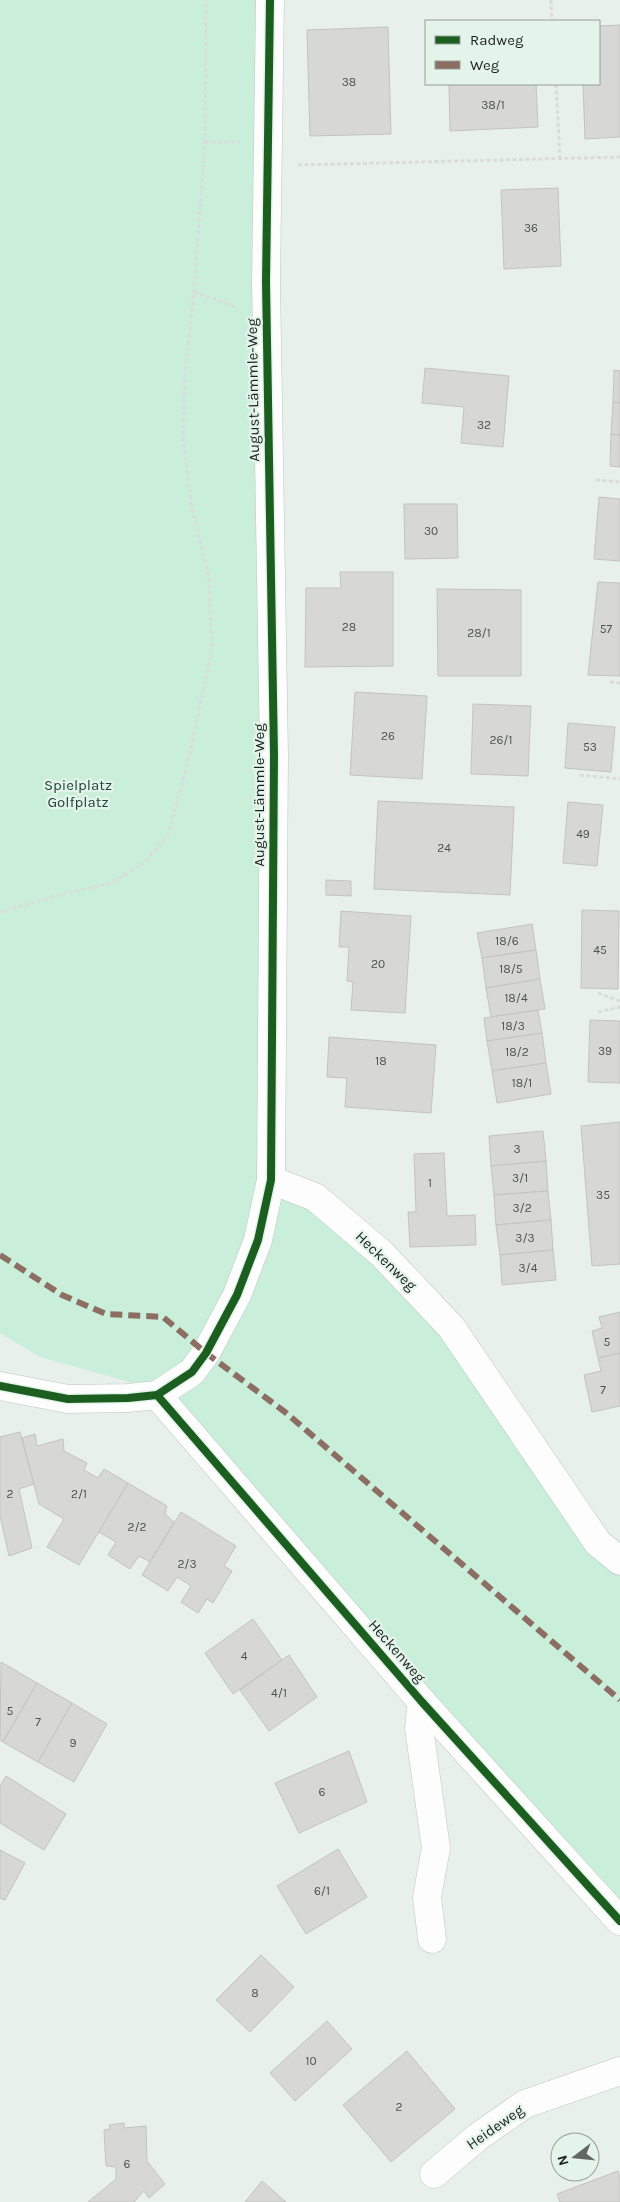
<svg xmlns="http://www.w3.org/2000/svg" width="620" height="2202" font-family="Karla,sans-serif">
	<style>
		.green { fill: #c9efda }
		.building { fill: #d7d7d5; stroke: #c3c3c1 }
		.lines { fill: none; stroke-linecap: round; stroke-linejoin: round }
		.minor-casing { stroke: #bfc5c2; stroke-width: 29 }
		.path { stroke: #dadcdb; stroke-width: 3; stroke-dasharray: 4 2.5; stroke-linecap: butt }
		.minor { stroke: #fcfdfc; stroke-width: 28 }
		.quiet { stroke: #8d6e63; stroke-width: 6; stroke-dasharray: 12 6; stroke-linecap: butt }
		.cycleway-casing { stroke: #e5f4eb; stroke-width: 11 }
		.cycleway { stroke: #1b5e20; stroke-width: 8 }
		.labels { text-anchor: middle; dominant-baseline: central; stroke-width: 4.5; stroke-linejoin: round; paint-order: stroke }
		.number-label { font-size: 12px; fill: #4c514e }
		.street-label { font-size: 15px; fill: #1a201d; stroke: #e5f4eb }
		.park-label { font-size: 15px; fill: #1b4833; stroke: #e5f4eb }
	</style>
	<rect width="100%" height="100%" fill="#e8f0ec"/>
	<!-- green -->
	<polygon class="green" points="0,0 270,0 271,1180 382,1254 620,1558 620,1921 157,1395 126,1381 40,1357 0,1333"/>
	<!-- building -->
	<g class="building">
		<polygon points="620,25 620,137 585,139 583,84 599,84 599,26"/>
		<polygon points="388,27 391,134 310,136 307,30"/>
		<polygon points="449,84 536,84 538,127 450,131"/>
		<polygon points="558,188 561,266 504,269 501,190"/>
		<polygon points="425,368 509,376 503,447 461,443 464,407 422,403"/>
		<polygon points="614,370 620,371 620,403 613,402"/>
		<polygon points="613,402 620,403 620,435 611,434"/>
		<polygon points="611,434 620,435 620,467 610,466"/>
		<polygon points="599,497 620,499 620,561 594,559"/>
		<polygon points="404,504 457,504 458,558 405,559"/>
		<polygon points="340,572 393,572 393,666 305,667 306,588 341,588"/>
		<polygon points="598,582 620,583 620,676 588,675"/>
		<polygon points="437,589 521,590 521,676 438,676"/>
		<polygon points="355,692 427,696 422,779 350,775"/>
		<polygon points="473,704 531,706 528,776 471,774"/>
		<polygon points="568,723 615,727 611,772 565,768"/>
		<polygon points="378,801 514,807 510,895 374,889"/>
		<polygon points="568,802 603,805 597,866 563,863"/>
		<polygon points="326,880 351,881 351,896 326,895"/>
		<polygon points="582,910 619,911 618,989 581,988"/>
		<polygon points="341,911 411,916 405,1013 351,1010 353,982 347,981 349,947 339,947"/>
		<polygon points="532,924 536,950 482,958 477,933"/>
		<polygon points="536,950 540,979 486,988 482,958"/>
		<polygon points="540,979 545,1009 491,1017 486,988"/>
		<polygon points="538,1010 542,1033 487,1041 484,1018"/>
		<polygon points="590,1020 620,1021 620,1083 588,1082"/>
		<polygon points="542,1033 546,1063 492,1071 487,1041"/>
		<polygon points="329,1037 436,1045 431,1113 345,1107 347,1078 327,1077"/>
		<polygon points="546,1063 551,1094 497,1103 492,1071"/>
		<polygon points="620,1122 620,1264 592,1266 581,1126"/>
		<polygon points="543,1131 546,1161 491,1166 489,1136"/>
		<polygon points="444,1153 447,1216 475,1215 476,1245 410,1247 408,1212 416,1212 414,1154"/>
		<polygon points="546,1161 548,1191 494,1195 491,1166"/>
		<polygon points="548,1191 551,1220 496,1225 494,1195"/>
		<polygon points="551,1220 553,1250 500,1255 496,1225"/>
		<polygon points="553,1250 556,1280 502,1285 500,1255"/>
		<polygon points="620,1312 620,1353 598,1358 592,1331 602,1328 599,1317"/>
		<polygon points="620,1353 620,1406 592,1412 584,1375 601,1371 598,1358"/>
		<polygon points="20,1432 34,1484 19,1489 32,1548 9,1556 0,1516 0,1437"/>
		<polygon points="35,1434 37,1446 63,1439 64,1451 87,1463 84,1470 98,1478 104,1469 128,1483 79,1565 47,1547 64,1519 39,1504 22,1438"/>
		<polygon points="128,1483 167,1506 165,1514 174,1522 150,1562 139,1556 130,1569 108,1555 116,1542 99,1532"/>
		<polygon points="181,1512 236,1546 224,1566 232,1571 213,1603 207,1599 198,1613 181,1602 191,1586 177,1577 168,1591 142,1575"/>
		<polygon points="253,1619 282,1660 233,1694 205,1653"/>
		<polygon points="289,1655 317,1697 269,1731 240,1690"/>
		<polygon points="1,1662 37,1683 3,1742 0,1740"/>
		<polygon points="37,1683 72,1703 38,1762 3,1742"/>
		<polygon points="72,1703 107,1724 74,1782 38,1762"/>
		<polygon points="349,1751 367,1802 299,1833 275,1783"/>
		<polygon points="6,1776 66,1814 44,1850 0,1823 0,1786"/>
		<polygon points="338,1849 367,1897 306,1934 277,1886"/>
		<polygon points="0,1850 25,1863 5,1900 0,1898"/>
		<polygon points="261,1955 294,1987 250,2032 216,2000"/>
		<polygon points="327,2021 352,2049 295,2101 270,2073"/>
		<polygon points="407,2051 455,2109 391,2162 343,2105"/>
		<polygon points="124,2123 124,2128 146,2126 147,2161 165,2184 149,2198 144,2191 134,2202 88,2202 116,2179 116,2167 106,2166 104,2130 110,2129 109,2125"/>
		<polygon points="618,2171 620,2178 620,2202 560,2202 557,2194"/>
		<polygon points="262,2181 286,2202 245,2202"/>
	</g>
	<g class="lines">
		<defs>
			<g id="minor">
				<polyline points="271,1180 315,1197 382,1254 451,1327 598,1543 620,1561"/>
				<polyline points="0,1386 68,1399 128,1398 157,1395 192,1372 206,1353 237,1295 258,1240 271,1180 274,755 266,282 270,0"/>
				<polyline points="157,1395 422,1702 620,1921"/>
				<polyline points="422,1702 419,1728 436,1848 427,1897 432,1939"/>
				<polyline points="434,2174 479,2136 525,2104 620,2071"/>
			</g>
		</defs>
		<!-- minor casing -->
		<use href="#minor" class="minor-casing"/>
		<!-- path -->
		<g class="path">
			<polyline points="551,0 552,21"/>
			<polyline points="556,84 560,159"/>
			<polyline points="205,142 240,142"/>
			<polyline points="298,165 620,157"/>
			<polyline points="194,292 236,307"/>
			<polyline points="596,480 620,482"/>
			<polyline points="610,682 620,683"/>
			<polyline points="580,775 620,779"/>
			<polyline points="0,912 54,896 108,884 143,864 168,835 189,758 212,649 209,578 192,507 183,442 185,373 194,292 205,142 206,0"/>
			<polyline points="598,993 620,1001"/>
			<polyline points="598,1012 620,1007"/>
		</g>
		<!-- minor -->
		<use href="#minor" class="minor"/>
		<!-- quiet -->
		<polyline class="quiet" points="0,1255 62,1295 106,1314 163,1317 206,1353 285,1412 620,1700"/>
		<defs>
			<g id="cycleway">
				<polyline points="0,1386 68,1399 128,1398 157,1395 192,1372 206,1353 237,1295 258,1240 271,1180 274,755 266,282 270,0"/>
				<polyline points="157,1395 422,1702 620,1921"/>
			</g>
		</defs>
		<!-- cycleway casing -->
		<use href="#cycleway" class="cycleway-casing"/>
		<!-- cycleway -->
		<use href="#cycleway" class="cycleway"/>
	</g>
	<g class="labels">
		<!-- number labels -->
		<g class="number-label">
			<text x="349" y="82">38</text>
			<text x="493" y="105">38/1</text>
			<text x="531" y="228">36</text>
			<text x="484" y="425">32</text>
			<text x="431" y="531">30</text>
			<text x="349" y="627">28</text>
			<text x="606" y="629">57</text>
			<text x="479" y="633">28/1</text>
			<text x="388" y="736">26</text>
			<text x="501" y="740">26/1</text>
			<text x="590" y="747">53</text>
			<text x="583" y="834">49</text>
			<text x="444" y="848">24</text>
			<text x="507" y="941">18/6</text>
			<text x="600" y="950">45</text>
			<text x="378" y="964">20</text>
			<text x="511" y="969">18/5</text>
			<text x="516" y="998">18/4</text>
			<text x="513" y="1026">18/3</text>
			<text x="605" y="1051">39</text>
			<text x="517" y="1052">18/2</text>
			<text x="381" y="1061">18</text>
			<text x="522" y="1083">18/1</text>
			<text x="517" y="1149">3</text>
			<text x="520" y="1178">3/1</text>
			<text x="430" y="1183">1</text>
			<text x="603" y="1195">35</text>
			<text x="522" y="1208">3/2</text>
			<text x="525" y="1238">3/3</text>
			<text x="528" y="1268">3/4</text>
			<text x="607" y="1342">5</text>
			<text x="603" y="1390">7</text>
			<text x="10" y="1494">2</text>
			<text x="79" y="1494">2/1</text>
			<text x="137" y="1527">2/2</text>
			<text x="187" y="1564">2/3</text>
			<text x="244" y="1656">4</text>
			<text x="279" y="1693">4/1</text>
			<text x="10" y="1711">5</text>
			<text x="38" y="1722">7</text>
			<text x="73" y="1743">9</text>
			<text x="322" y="1792">6</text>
			<text x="322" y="1891">6/1</text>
			<text x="255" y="1993">8</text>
			<text x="311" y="2061">10</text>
			<text x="399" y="2107">2</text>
			<text x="127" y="2164">6</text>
		</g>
		<!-- street labels -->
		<g class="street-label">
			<text transform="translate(253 390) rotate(-91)">August-Lämmle-Weg</text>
			<text transform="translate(259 795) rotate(-90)">August-Lämmle-Weg</text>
			<text transform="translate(386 1261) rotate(44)">Heckenweg</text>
			<text transform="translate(397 1651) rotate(49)">Heckenweg</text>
			<text transform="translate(495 2127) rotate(-35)">Heideweg</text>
		</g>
		<!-- park labels -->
		<g class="park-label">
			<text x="78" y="785">Spielplatz<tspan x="78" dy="17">Golfplatz</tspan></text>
		</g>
	</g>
	<!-- legend -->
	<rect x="425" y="20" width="175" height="65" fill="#e5f4eb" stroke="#949f99"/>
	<rect x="435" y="36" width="25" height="8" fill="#1b5e20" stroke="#949f99"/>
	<text x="470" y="45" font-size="15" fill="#1a201d">Radweg</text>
	<rect x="435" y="61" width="25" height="8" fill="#8d6e63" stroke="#949f99"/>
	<text x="470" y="70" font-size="15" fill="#1a201d">Weg</text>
	<!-- north arrow -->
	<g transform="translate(575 2157) rotate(254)"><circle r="24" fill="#e5f4eb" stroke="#949f99"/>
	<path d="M0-4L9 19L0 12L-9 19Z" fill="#626965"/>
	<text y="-8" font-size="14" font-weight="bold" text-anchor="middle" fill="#1a201d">N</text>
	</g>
</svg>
